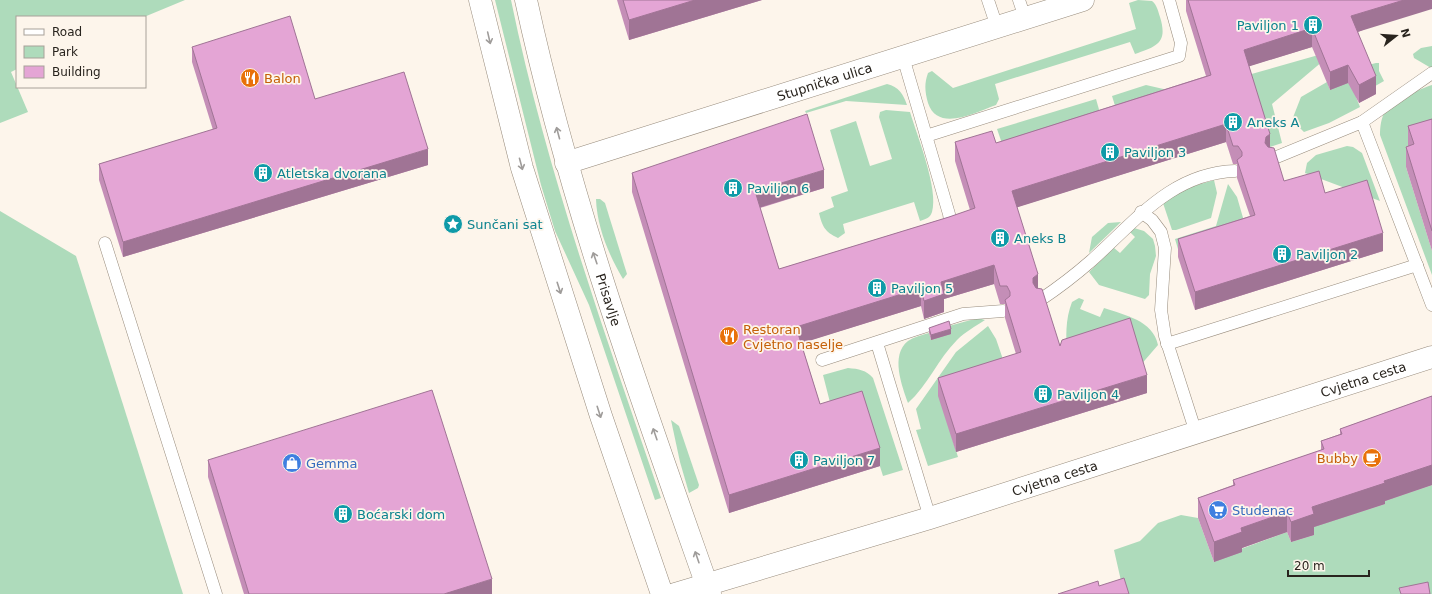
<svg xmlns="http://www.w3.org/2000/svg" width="1432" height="594" font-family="'DejaVu Sans',sans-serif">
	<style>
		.green { fill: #aedbbb }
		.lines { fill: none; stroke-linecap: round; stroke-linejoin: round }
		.service-casing { stroke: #978b7c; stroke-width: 13 }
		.minor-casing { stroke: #978b7c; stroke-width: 23 }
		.tertiary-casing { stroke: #978b7c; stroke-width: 23 }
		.service { stroke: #fff; stroke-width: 12 }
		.minor { stroke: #fff; stroke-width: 22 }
		.tertiary { stroke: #fff; stroke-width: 22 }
		.wall { fill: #c48eb7 }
		.shaded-wall { fill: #a07495 }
		.building { fill: #e4a5d5; stroke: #a07495 }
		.oneway { stroke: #9f9c9a }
		.labels { text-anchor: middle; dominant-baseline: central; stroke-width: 3.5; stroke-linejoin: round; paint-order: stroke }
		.culture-label { font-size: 13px; fill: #0d838f; stroke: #fdf5eb; text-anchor: start }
		.food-label { font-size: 13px; fill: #c56008; stroke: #fdf5eb; text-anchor: start }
		.street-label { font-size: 13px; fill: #29241e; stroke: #fdf5eb }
		.shop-label { font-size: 13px; fill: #366cbe; stroke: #fdf5eb; text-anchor: start }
	</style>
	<rect width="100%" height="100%" fill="#fdf5eb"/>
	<!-- green -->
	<g class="green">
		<polygon points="0,0 185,0 144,17 17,17 17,69 11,72 28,112 0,123"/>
		<path d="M495,0H511C546,170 605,334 661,498L655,500L589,305L555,231L541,185Z"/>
		<path d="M1138,0L1152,1C1157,5 1158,11 1160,17C1168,43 1157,46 1135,54L1130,42L995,84L999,99L996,105C976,112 938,133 928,103C925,92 924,84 928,73L932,71L953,88L1136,29L1129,3Z"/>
		<polygon points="1432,46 1432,67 1431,68 1414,58 1413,54 1421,48"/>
		<polygon points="1336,50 1272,104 1282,143 1270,147 1248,75"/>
		<polygon points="1376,63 1379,63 1379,71 1384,81 1356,97 1360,107 1329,123 1304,132 1292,120 1301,97 1327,82 1330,90 1364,66"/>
		<path d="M887,84C899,87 903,94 907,105L846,101L806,113L805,111Z"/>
		<polygon points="1146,85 1194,96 1120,122 1112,96"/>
		<path d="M1432,85V139L1406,167L1432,251V275L1380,135C1380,127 1381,117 1386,110C1393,101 1420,89 1432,85Z"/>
		<polygon points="1096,99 1104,127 1007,158 997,129"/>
		<path d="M886,110L910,112C917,135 939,190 932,212C930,218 926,219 920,221L914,202L843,224L845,233L838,238C825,232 822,226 819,213L834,207L831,197L848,191L830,130L856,121L870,166L892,159L879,117L880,112Z"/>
		<polygon points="1347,146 1353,147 1362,153 1380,201 1305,173 1307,163 1316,155"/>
		<polygon points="1214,180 1217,193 1211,218 1176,230 1172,230 1163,203 1184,189"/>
		<polygon points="1228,184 1237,197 1248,235 1180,256 1175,239 1216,226"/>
		<path d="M596,199H600L605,203L627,274L623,279C609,255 597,228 596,199Z"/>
		<polygon points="0,211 76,256 183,594 0,594"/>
		<polygon points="1121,222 1089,253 1092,237 1108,223"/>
		<polygon points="1134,228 1144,231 1153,239 1155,246 1156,256 1150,274 1149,295 1145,299 1099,285 1089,272 1114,248 1120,253 1135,237 1130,232"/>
		<path d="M1079,298L1084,300L1080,309L1100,317L1104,308C1124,315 1153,320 1158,345L1139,367L1067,356C1066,337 1065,320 1072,302Z"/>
		<path d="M978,318L985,320C976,326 965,332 957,340C938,359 928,385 908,403C902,386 890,355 908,341C914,337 922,335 929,333L931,340L949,326Z"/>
		<polygon points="988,326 996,339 1008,374 939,396 958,457 928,466 916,430 921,429 916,409 956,352"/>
		<path d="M848,368C859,369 866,370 873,378L903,470L883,476L862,410L834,418L823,375Z"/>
		<polygon points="671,420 679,426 699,485 698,488 689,493 680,462"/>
		<polygon points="1432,485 1432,594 1124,594 1114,550 1140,541 1158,523 1181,515 1198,518 1214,562 1241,549 1287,532 1291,542 1314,535 1312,527 1385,504 1381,492 1393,498"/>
	</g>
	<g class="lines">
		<defs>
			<g id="service">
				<polyline points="988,0 997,27"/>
				<polyline points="1019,0 1025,18"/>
				<polyline points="903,57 949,214 950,221 947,228 943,229"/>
				<polyline points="1362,122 1432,73"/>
				<polyline points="926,136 1179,56 1181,43 1169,0"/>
				<polyline points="1272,159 1362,122 1432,305"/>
				<polyline points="1141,212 1152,220 1161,232 1165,248 1161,310 1165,336 1196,433"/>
				<polyline points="105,243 216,594"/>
				<path d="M1040,300C1058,288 1075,275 1091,261C1135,222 1171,173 1235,171"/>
				<polyline points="877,343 930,518"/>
				<polyline points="1167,344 1417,265"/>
				<polyline points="822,360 963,314 1003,311"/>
			</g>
			<g id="minor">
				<path id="s1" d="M566,163L1083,0"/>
				<path id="s2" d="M675,594L930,518L1432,357"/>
			</g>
			<g id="tertiary">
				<polyline points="480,0 522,168 601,416 662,594"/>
				<path id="s3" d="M526,0C570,203 641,398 710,594"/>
			</g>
		</defs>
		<!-- service casing -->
		<use href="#service" class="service-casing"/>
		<!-- minor casing -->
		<use href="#minor" class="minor-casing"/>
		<!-- tertiary casing -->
		<use href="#tertiary" class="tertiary-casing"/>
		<!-- service -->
		<use href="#service" class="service"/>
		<!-- minor -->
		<use href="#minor" class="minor"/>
		<!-- tertiary -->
		<use href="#tertiary" class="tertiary"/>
	</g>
	<!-- wall -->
	<g class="wall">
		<polygon points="617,0 762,0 629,40"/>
		<polygon points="1186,0 1432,0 1358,32 1376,94 1359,103 1348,83 1330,90 1312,47 1249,66 1270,147 1284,181 1325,193 1383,251 1195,310 1178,257 1178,239 1250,216 1237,178 1237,164 1233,164 1226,142 1017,207 1038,289 1060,346 1147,393 956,452 938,396 938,378 1016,354 1005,318 1005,304 1000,304 994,284 944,299 944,312 924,319 921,306 801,343 820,404 880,466 729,513 632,192 632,173 824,188 760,208 779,269 949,217 970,210 955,161 955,142 996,143 1206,76 1186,11"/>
		<polygon points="192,47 315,99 428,165 123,257 99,180 99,164 213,130 192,62"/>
		<polygon points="1432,119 1432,251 1406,167 1406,147 1408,146 1408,126"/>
		<polygon points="929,328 951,334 931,340 929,333"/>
		<polygon points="1432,396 1432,485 1385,501 1385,504 1314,527 1314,535 1291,542 1287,532 1242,548 1242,552 1214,562 1198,518 1198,498 1233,485 1233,480 1321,450 1321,441 1340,434 1340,429"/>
		<polygon points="208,460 492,594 244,594 208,477"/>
	</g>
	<!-- shaded-wall -->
	<g class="shaded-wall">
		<polygon points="695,0 762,0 629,40 629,20"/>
		<polygon points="1404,0 1432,0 1432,9 1351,34 1351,16"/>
		<polygon points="1312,28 1312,47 1244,68 1244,50"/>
		<polygon points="1348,65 1348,83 1330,90 1330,72"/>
		<polygon points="1376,76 1376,94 1359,103 1359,85"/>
		<polygon points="1226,124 1226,142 1012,209 1012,191"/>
		<polygon points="1270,134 1270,152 1265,143 1266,137"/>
		<polygon points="428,149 428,165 123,257 123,242"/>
		<polygon points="824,170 824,188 755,209 755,191"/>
		<polygon points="1383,233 1383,251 1195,310 1195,292"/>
		<polygon points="994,265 994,284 944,299 944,312 924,319 924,301 941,282"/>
		<polygon points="1038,274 1038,293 1033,283 1033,278"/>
		<polygon points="921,288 921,306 796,345 796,327"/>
		<polygon points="951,329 951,334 931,340 931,335"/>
		<polygon points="1147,375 1147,393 956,452 956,434"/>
		<polygon points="880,448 880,466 729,513 729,495"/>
		<polygon points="1432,465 1432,485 1385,501 1385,504 1314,527 1314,535 1291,542 1291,522 1312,507 1384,481"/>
		<polygon points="1287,512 1287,532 1242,548 1242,552 1214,562 1214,542 1241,528"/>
		<polygon points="492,579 492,594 444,594"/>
	</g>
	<!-- building -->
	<g class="building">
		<polygon points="623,0 695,0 629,20"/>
		<polygon points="1188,0 1404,0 1351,16 1376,76 1359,85 1348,65 1330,72 1312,28 1244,50 1270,134 1266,137 1265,143 1268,147 1274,148 1284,181 1319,171 1325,193 1367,180 1383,233 1195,292 1178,239 1255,215 1237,160 1242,156 1242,152 1238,146 1233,146 1226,124 1012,191 1038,274 1033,278 1033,283 1036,288 1042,289 1060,346 1062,340 1130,318 1147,375 956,434 938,378 1021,352 1005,300 1010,296 1010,292 1007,286 1000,286 994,265 941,282 944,294 924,301 921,288 796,327 820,404 862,391 880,448 729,495 632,173 807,114 824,170 755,191 779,269 949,217 975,208 955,142 992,131 996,143 1211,75"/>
		<polygon points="290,16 315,99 404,72 428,149 123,242 99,164 217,128 192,47"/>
		<polygon points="1432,119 1432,231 1406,147 1414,144 1408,126"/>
		<polygon points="949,321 951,329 931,335 929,328"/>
		<polygon points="432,390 492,579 444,594 249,594 208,460"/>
		<polygon points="1432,396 1432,465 1384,481 1385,483 1312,507 1314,514 1291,522 1287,512 1241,528 1242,532 1214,542 1198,498 1235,485 1233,480 1324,449 1321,441 1342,434 1340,429"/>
		<polygon points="1124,578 1129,594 1058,594 1098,581 1099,586"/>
		<polygon points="1428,582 1430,594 1401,594 1399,588"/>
	</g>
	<!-- one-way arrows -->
	<defs><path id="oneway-shaft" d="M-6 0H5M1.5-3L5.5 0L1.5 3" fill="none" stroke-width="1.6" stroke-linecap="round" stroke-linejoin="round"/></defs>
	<g class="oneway">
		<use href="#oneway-shaft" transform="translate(489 38) rotate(77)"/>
		<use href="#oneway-shaft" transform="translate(558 133) rotate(-105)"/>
		<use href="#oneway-shaft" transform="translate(521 164) rotate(75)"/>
		<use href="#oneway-shaft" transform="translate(595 258) rotate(-109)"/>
		<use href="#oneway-shaft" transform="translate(559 288) rotate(72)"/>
		<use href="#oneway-shaft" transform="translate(599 412) rotate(72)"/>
		<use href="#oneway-shaft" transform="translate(655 434) rotate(-109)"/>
		<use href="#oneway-shaft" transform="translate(697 557) rotate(-109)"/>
	</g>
	<!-- icons -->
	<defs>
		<symbol id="building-disc" viewBox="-11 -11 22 22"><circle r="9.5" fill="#0f9aa8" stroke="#fdf5eb"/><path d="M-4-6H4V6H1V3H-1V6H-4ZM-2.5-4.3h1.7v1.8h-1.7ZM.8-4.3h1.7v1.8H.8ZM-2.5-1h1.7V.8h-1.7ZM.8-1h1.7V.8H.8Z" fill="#fff"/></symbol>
		<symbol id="restaurant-disc" viewBox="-11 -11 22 22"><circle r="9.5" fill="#e8710a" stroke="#fdf5eb"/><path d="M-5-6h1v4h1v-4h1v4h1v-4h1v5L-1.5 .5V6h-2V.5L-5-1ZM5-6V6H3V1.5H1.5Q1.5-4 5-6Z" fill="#fff"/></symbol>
		<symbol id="sight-disc" viewBox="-11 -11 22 22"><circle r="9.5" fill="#0f9aa8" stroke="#fdf5eb"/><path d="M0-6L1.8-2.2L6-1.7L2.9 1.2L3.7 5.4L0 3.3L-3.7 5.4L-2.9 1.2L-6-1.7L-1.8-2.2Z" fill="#fff"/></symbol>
		<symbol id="cafe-disc" viewBox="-11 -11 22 22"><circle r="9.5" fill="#e8710a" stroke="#fdf5eb"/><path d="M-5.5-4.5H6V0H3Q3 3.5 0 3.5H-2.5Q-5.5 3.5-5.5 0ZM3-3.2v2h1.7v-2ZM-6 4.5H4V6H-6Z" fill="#fff"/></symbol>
		<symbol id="shop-disc" viewBox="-11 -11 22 22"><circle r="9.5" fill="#3f7fe0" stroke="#fdf5eb"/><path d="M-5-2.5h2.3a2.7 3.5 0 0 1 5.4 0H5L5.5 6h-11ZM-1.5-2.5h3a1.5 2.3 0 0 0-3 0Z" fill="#fff"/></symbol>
		<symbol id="supermarket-disc" viewBox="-11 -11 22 22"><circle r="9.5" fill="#3f7fe0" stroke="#fdf5eb"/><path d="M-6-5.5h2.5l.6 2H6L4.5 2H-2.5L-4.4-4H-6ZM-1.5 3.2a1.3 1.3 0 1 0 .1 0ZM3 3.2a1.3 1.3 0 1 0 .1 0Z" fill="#fff"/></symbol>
	</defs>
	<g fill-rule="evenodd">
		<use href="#building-disc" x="1302" y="14" width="22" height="22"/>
		<use href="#restaurant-disc" x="239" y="67" width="22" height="22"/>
		<use href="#building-disc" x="1222" y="111" width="22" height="22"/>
		<use href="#building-disc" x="1099" y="141" width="22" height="22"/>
		<use href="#building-disc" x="252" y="162" width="22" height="22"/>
		<use href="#building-disc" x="722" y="177" width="22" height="22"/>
		<use href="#sight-disc" x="442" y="213" width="22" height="22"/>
		<use href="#building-disc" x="989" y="227" width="22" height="22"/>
		<use href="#building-disc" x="1271" y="243" width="22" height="22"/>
		<use href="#building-disc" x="866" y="277" width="22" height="22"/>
		<use href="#restaurant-disc" x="718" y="325" width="22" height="22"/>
		<use href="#building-disc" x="1032" y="383" width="22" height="22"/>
		<use href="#cafe-disc" x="1361" y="447" width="22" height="22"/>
		<use href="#building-disc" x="788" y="449" width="22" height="22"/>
		<use href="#shop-disc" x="281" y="452" width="22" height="22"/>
		<use href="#supermarket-disc" x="1207" y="499" width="22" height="22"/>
		<use href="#building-disc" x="332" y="503" width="22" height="22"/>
	</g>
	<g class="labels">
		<!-- culture labels -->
		<g class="culture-label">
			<text x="1299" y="25" text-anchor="end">Paviljon 1</text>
			<text x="1247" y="122">Aneks A</text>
			<text x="1124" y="152">Paviljon 3</text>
			<text x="277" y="173">Atletska dvorana</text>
			<text x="747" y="188">Paviljon 6</text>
			<text x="467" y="224">Sunčani sat</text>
			<text x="1014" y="238">Aneks B</text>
			<text x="1296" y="254">Paviljon 2</text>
			<text x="891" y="288">Paviljon 5</text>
			<text x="1057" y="394">Paviljon 4</text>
			<text x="813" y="460">Paviljon 7</text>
			<text x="357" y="514">Boćarski dom</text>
		</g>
		<!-- food labels -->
		<g class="food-label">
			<text x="264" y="78">Balon</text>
			<text x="743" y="329">Restoran<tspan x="743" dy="15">Cvjetno naselje</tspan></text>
			<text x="1358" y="458" text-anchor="end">Bubby</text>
		</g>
		<!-- street labels -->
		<g class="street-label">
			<text stroke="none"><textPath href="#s1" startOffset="271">Stupnička ulica</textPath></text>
			<text stroke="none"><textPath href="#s3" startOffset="311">Prisavlje</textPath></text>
			<text stroke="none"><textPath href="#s2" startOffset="721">Cvjetna cesta</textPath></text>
			<text stroke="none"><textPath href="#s2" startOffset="397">Cvjetna cesta</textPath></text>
		</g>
		<!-- shop labels -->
		<g class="shop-label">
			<text x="306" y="463">Gemma</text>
			<text x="1232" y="510">Studenac</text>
		</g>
	</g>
	<!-- legend -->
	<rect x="16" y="16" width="130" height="72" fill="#fdf5eb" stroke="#a8a199"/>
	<rect x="24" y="29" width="20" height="6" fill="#ffffff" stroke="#a8a199"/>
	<text x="52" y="36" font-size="12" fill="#29241e">Road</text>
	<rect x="24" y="46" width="20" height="12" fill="#aedbbb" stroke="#a8a199"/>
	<text x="52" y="56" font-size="12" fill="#29241e">Park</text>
	<rect x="24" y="66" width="20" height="12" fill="#e4a5d5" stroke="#a8a199"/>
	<text x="52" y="76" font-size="12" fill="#29241e">Building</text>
	<!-- north arrow -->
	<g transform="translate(1396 36) rotate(73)" stroke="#fdf5eb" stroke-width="3" paint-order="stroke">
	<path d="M0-3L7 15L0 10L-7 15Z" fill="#29241e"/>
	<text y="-6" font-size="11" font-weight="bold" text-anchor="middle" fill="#29241e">N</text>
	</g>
	<!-- scale -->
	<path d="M1288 570v6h81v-6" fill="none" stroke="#29241e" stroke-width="2"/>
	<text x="1294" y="570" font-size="12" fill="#29241e" stroke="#fdf5eb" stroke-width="3" paint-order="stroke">20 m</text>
</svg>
